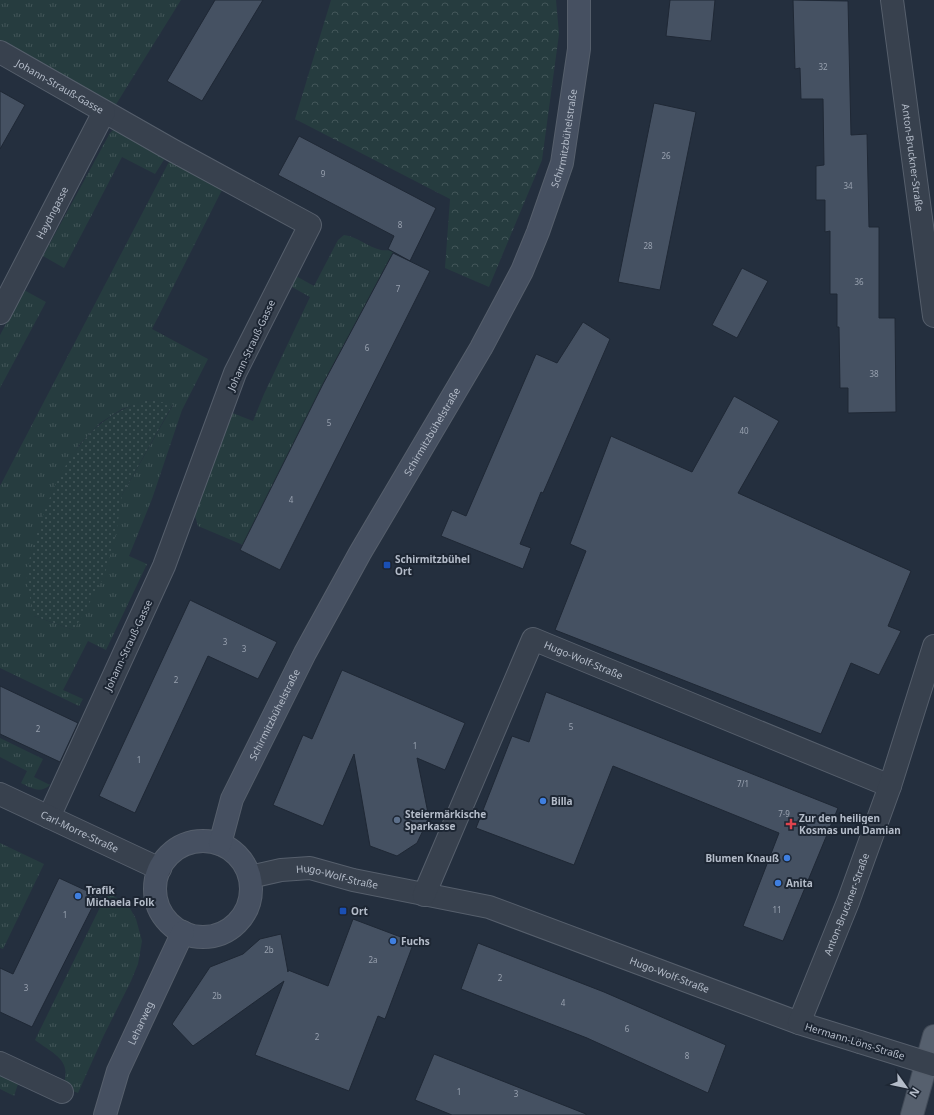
<svg xmlns="http://www.w3.org/2000/svg" width="934" height="1115" font-family="'Noto Sans',sans-serif">
	<style>
		.grass { fill: url(#grass-tufts); fill-rule: evenodd }
		.forest { fill: url(#forest-crowns) }
		.park { fill: url(#park-dots) }
		.building { fill: #455162; stroke: #1f2835 }
		.lines { fill: none; stroke-linecap: round; stroke-linejoin: round }
		.street-casing { stroke: #565f6c; stroke-width: 24 }
		.secondary-casing { stroke: #565f6c; stroke-width: 24 }
		.primary-casing { stroke: #414a57; stroke-width: 24 }
		.street { stroke: #38414e; stroke-width: 22 }
		.secondary { stroke: #465061; stroke-width: 22 }
		.primary { stroke: #56606e; stroke-width: 22 }
		.street-bridge-casing { stroke: #565f6c; stroke-width: 24; stroke-linecap: butt }
		.street-bridge { stroke: #38414e; stroke-width: 22 }
		.transit-dot { fill: #1a4fb4; stroke: #1d2633; stroke-width: 1.5 }
		.shop-dot { fill: #3f7fe0; stroke: #1d2633; stroke-width: 1.5 }
		.service-dot { fill: #5c6f8a; stroke: #1d2633; stroke-width: 1.5 }
		.health-dot { fill: #e0444e; stroke: #1d2633; stroke-width: 1.5 }
		.labels { text-anchor: middle; dominant-baseline: central; stroke-width: 4; stroke-linejoin: round; paint-order: stroke }
		.number-label { font-size: 8px; fill: #98a1af }
		.street-label { font-size: 10px; fill: #b4bcc9; stroke: #1d2633 }
		.poi-label { font-size: 10px; font-weight: bold; fill: #b4bcc9; stroke: #1d2633; text-anchor: start }
	</style>
	<defs>
		<pattern id="grass-tufts" width="24" height="20" patternUnits="userSpaceOnUse"><rect width="24" height="20" fill="#263c3f"/><path d="M3 7l-1-3M5 7V3M7 7l1-3M15 17l-1-3M17 17v-4M19 17l1-3" fill="none" stroke="#435659"/></pattern>
		<pattern id="forest-crowns" width="20" height="18" patternUnits="userSpaceOnUse"><rect width="20" height="18" fill="#263c3f"/><path d="M2 6a3 3 0 1 1 6 0M12 15a3 3 0 1 1 6 0" fill="none" stroke="#435659"/></pattern>
		<pattern id="park-dots" width="8" height="8" patternUnits="userSpaceOnUse"><rect width="8" height="8" fill="#263c3f"/><path d="M2 2h.1M6 6h.1" fill="none" stroke="#435659" stroke-width="1.8" stroke-linecap="round"/></pattern>
	</defs>
	<rect width="100%" height="100%" fill="#242f3e"/>
	<!-- grass -->
	<g class="grass">
		<polygon points="0,0 181,0 115,106 0,44"/>
		<polygon points="115,128 167,155 155,174 122,157 64,268 43,256 110,133"/>
		<path d="M171,158L224,186L152,329L208,359L182,410L152,499L129,556L147,564L106,650L88,641L63,690L83,699L79,706L0,668V486ZM149,400L173,405L122,495L74,630L34,616L57,483L79,445L100,423L122,409Z"/>
		<path d="M344,235C358,237 368,247 381,250C386,251 388,249 393,252L323,385L243,545L198,526L195,516L230,412L253,421L264,394L310,297L292,287L296,276L314,286L338,240Z"/>
		<polygon points="24,290 46,302 0,388 0,335"/>
		<path d="M0,738L43,759L34,777L50,785C40,794 31,788 21,783L27,771L0,757Z"/>
		<polygon points="0,843 44,864 3,949 0,948"/>
		<path d="M107,893L127,903L136,919L142,941L138,964L131,981L104,1035L78,1093L60,1086L63,1085C73,1060 52,1053 35,1040Z"/>
		<polygon points="0,1066 20,1078 14,1096 0,1089"/>
	</g>
	<!-- forest -->
	<polygon class="forest" points="331,0 556,0 559,34 542,160 489,287 445,268 450,199 295,119"/>
	<!-- park -->
	<path class="park" d="M149,400L173,404L122,495L116,534L104,577L74,630L34,616C32,604 28,592 27,580C26,565 33,547 37,533C56,474 84,416 149,400Z"/>
	<!-- building -->
	<g class="building">
		<polygon points="215,0 263,0 202,101 167,81"/>
		<polygon points="670,0 715,0 711,41 666,36"/>
		<polygon points="793,0 848,1 851,135 867,134 869,227 879,227 879,318 895,318 896,412 848,413 848,388 840,388 839,327 837,327 837,294 830,294 830,231 825,232 825,200 816,200 816,166 824,165 823,99 801,99 800,68 795,69"/>
		<polygon points="0,91 25,105 0,149"/>
		<polygon points="654,103 696,112 660,290 618,282"/>
		<polygon points="299,136 436,208 410,261 388,249 394,236 278,175"/>
		<polygon points="393,253 430,271 280,570 240,550 323,384"/>
		<polygon points="742,268 768,281 737,338 712,325"/>
		<polygon points="583,322 610,339 543,493 541,492 520,544 531,548 523,569 441,536 452,510 466,516 536,354 557,363"/>
		<polygon points="734,396 779,421 738,493 911,571 888,626 901,631 879,675 851,663 821,734 555,630 586,551 570,544 611,436 692,472"/>
		<polygon points="190,600 277,642 258,679 208,656 135,813 99,796"/>
		<polygon points="342,670 465,723 445,770 417,758 429,818 417,843 397,856 370,846 354,754 323,826 273,805 303,735 312,739"/>
		<polygon points="0,686 78,723 60,762 0,734"/>
		<polygon points="546,692 838,808 783,941 743,926 779,833 613,766 574,865 476,828 512,736 529,742"/>
		<polygon points="59,878 98,896 32,1027 0,1012 0,968 13,974"/>
		<polygon points="353,919 414,942 385,1019 378,1016 349,1091 255,1055 284,981 193,1046 172,1024 210,967 243,954 260,939 281,934 288,972 288,970 328,986"/>
		<polygon points="478,943 604,992 726,1045 708,1093 587,1038 461,989"/>
		<polygon points="434,1054 586,1114 586,1115 452,1115 415,1100"/>
	</g>
	<g class="lines">
		<defs>
			<g id="street">
				<path id="s1" d="M892,0L934,316"/>
				<path id="s2" d="M0,52L172,150L310,225L235,373L164,566L49,817"/>
				<path id="s3" d="M0,313L104,112"/>
				<path id="s4" d="M0,794L160,869"/>
				<path id="s5" d="M250,877L281,870L310,868L353,880L489,907L799,1023L860,1042"/>
				<path id="s6" d="M424,895L533,639L890,786"/>
				<path id="s7" d="M799,1023L848,902L890,786L934,646"/>
				<polyline points="0,1063 62,1092"/>
			</g>
			<g id="secondary">
				<circle cx="203" cy="889" r="48"/>
				<path id="s8" d="M220,844L232,799L305,653L360,553L481,348L522,271L538,232L562,163L579,49V0"/>
				<path id="s9" d="M105,1115L118,1071L183,932"/>
			</g>
			<polyline id="primary" points="912,1115 934,1036"/>
		</defs>
		<!-- street casing -->
		<use href="#street" class="street-casing"/>
		<!-- secondary casing -->
		<use href="#secondary" class="secondary-casing"/>
		<!-- primary casing -->
		<use href="#primary" class="primary-casing"/>
		<!-- street -->
		<use href="#street" class="street"/>
		<!-- secondary -->
		<use href="#secondary" class="secondary"/>
		<!-- primary -->
		<use href="#primary" class="primary"/>
		<defs>
			<polyline id="street-bridge" points="860,1042 934,1065"/>
		</defs>
		<!-- street-bridge casing -->
		<use href="#street-bridge" class="street-bridge-casing"/>
		<!-- street-bridge -->
		<use href="#street-bridge" class="street-bridge"/>
	</g>
	<!-- markers -->
	<g class="transit-dot">
		<rect x="383" y="561" width="8" height="8" rx="2"/>
		<rect x="339" y="907" width="8" height="8" rx="2"/>
	</g>
	<g class="shop-dot">
		<circle cx="543" cy="801" r="4"/>
		<circle cx="787" cy="858" r="4"/>
		<circle cx="778" cy="883" r="4"/>
		<circle cx="78" cy="896" r="4"/>
		<circle cx="393" cy="941" r="4"/>
	</g>
	<circle class="service-dot" cx="397" cy="820" r="4"/>
	<path class="health-dot" d="M789 818h4v4h4v4h-4v4h-4v-4h-4v-4h4z"/>
	<g class="labels">
		<!-- number labels -->
		<g class="number-label">
			<text x="823" y="66">32</text>
			<text x="666" y="155">26</text>
			<text x="323" y="173">9</text>
			<text x="848" y="185">34</text>
			<text x="400" y="224">8</text>
			<text x="648" y="245">28</text>
			<text x="859" y="281">36</text>
			<text x="398" y="288">7</text>
			<text x="367" y="347">6</text>
			<text x="874" y="373">38</text>
			<text x="329" y="422">5</text>
			<text x="744" y="430">40</text>
			<text x="291" y="499">4</text>
			<text x="225" y="641">3</text>
			<text x="244" y="648">3</text>
			<text x="176" y="679">2</text>
			<text x="571" y="726">5</text>
			<text x="38" y="728">2</text>
			<text x="415" y="745">1</text>
			<text x="139" y="759">1</text>
			<text x="743" y="783">7/1</text>
			<text x="784" y="813">7-9</text>
			<text x="777" y="909">11</text>
			<text x="65" y="914">1</text>
			<text x="269" y="949">2b</text>
			<text x="373" y="959">2a</text>
			<text x="500" y="977">2</text>
			<text x="26" y="987">3</text>
			<text x="217" y="995">2b</text>
			<text x="563" y="1002">4</text>
			<text x="627" y="1028">6</text>
			<text x="317" y="1036">2</text>
			<text x="687" y="1055">8</text>
			<text x="459" y="1091">1</text>
			<text x="516" y="1093">3</text>
		</g>
		<!-- street labels -->
		<g class="street-label">
			<text stroke="none"><textPath href="#s2" startOffset="69">Johann-Strauß-Gasse</textPath></text>
			<text stroke="none"><textPath href="#s8" startOffset="789">Schirmitzbühelstraße</textPath></text>
			<text stroke="none"><textPath href="#s1" startOffset="159">Anton-Bruckner-Straße</textPath></text>
			<text stroke="none"><textPath href="#s3" startOffset="113">Haydngasse</textPath></text>
			<text transform="translate(251 345) rotate(-65)">Johann-Strauß-Gasse</text>
			<text stroke="none"><textPath href="#s8" startOffset="465">Schirmitzbühelstraße</textPath></text>
			<text transform="translate(128 645) rotate(-65)">Johann-Strauß-Gasse</text>
			<text stroke="none"><textPath href="#s6" startOffset="333">Hugo-Wolf-Straße</textPath></text>
			<text stroke="none"><textPath href="#s8" startOffset="141">Schirmitzbühelstraße</textPath></text>
			<text stroke="none"><textPath href="#s4" startOffset="88">Carl-Morre-Straße</textPath></text>
			<text stroke="none"><textPath href="#s5" startOffset="89">Hugo-Wolf-Straße</textPath></text>
			<text stroke="none"><textPath href="#s7" startOffset="128">Anton-Bruckner-Straße</textPath></text>
			<text stroke="none"><textPath href="#s5" startOffset="437">Hugo-Wolf-Straße</textPath></text>
			<text stroke="none"><textPath href="#s9" startOffset="99">Leharweg</textPath></text>
			<text transform="translate(855 1041) rotate(17)">Hermann-Löns-Straße</text>
		</g>
		<!-- poi labels -->
		<g class="poi-label">
			<text x="395" y="559">Schirmitzbühel<tspan x="395" dy="12">Ort</tspan></text>
			<text x="551" y="801">Billa</text>
			<text x="405" y="814">Steiermärkische<tspan x="405" dy="12">Sparkasse</tspan></text>
			<text x="799" y="818">Zur den heiligen<tspan x="799" dy="12">Kosmas und Damian</tspan></text>
			<text x="779" y="858" text-anchor="end">Blumen Knauß</text>
			<text x="786" y="883">Anita</text>
			<text x="86" y="890">Trafik<tspan x="86" dy="12">Michaela Folk</tspan></text>
			<text x="351" y="911">Ort</text>
			<text x="401" y="941">Fuchs</text>
		</g>
	</g>
	<!-- north arrow -->
	<g transform="translate(906 1087) rotate(123)" stroke="#1d2633" stroke-width="3" paint-order="stroke">
	<path d="M0-3L7 15L0 10L-7 15Z" fill="#b4bcc9"/>
	<text y="-6" font-size="11" font-weight="bold" text-anchor="middle" fill="#b4bcc9">N</text>
	</g>
</svg>
